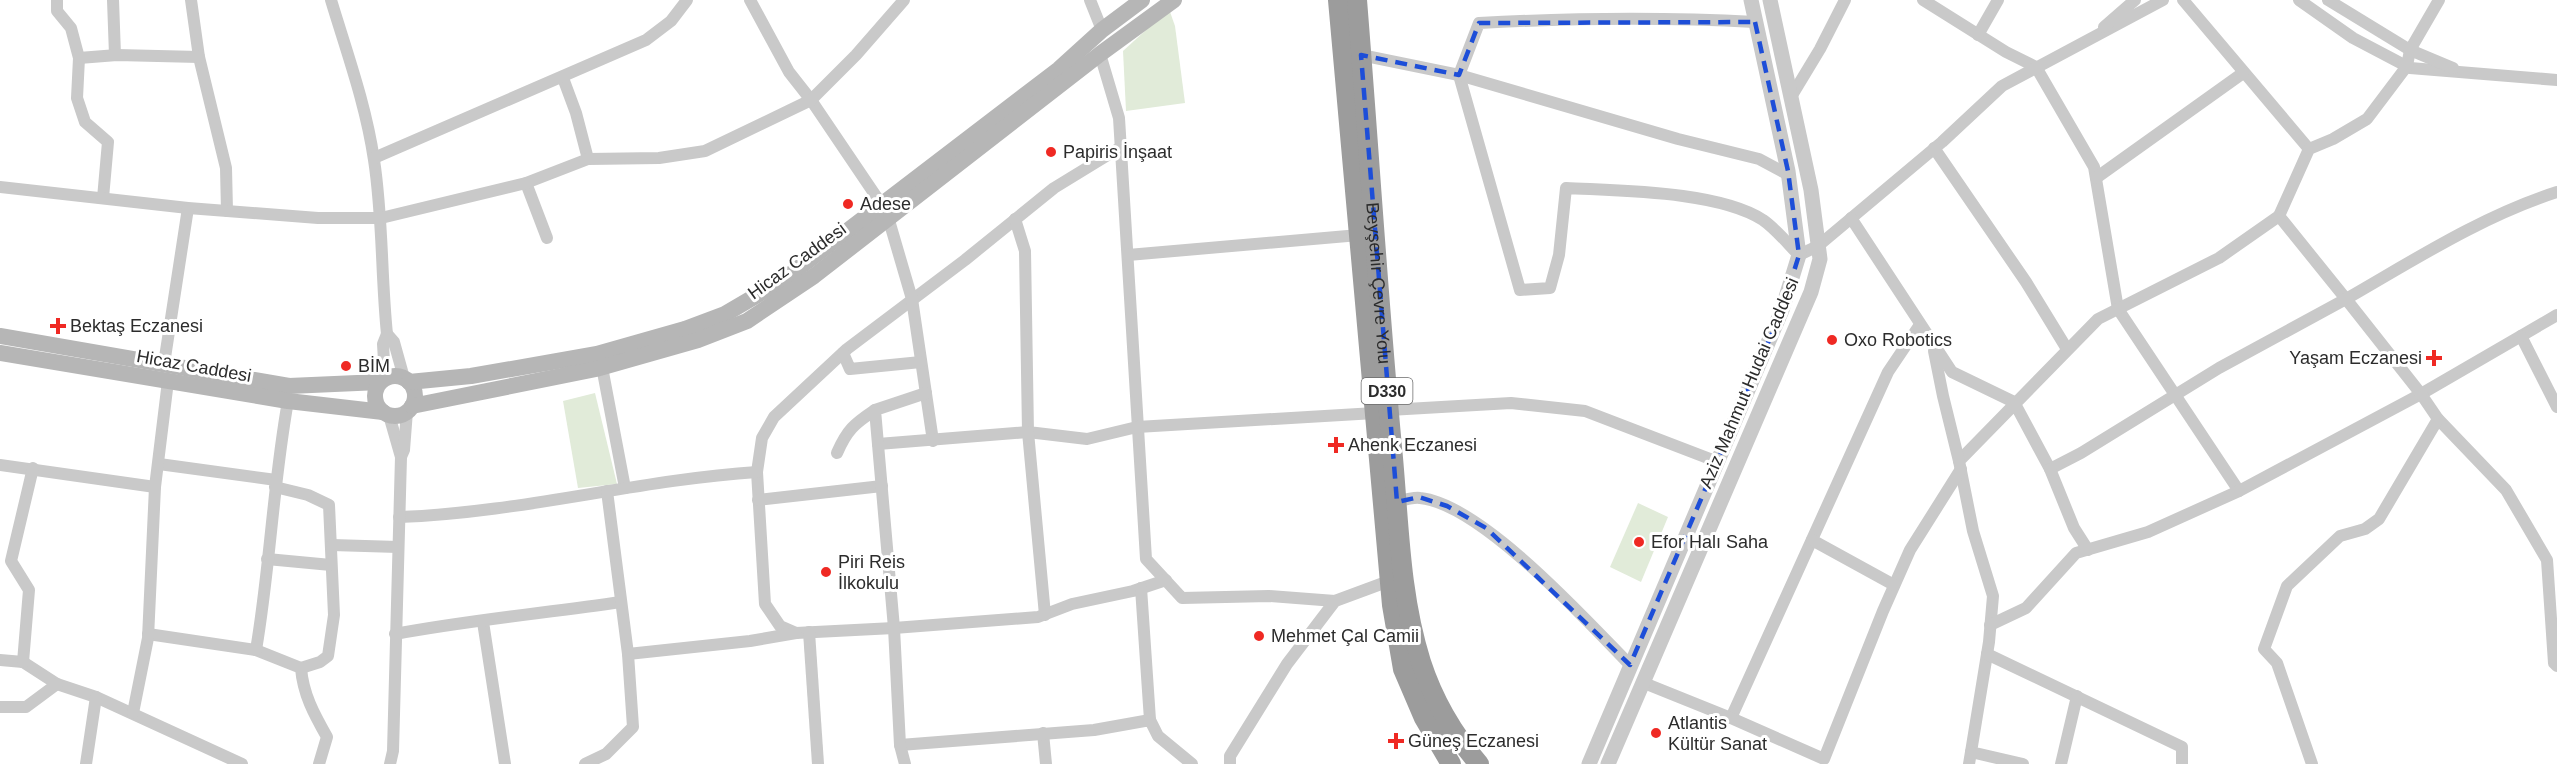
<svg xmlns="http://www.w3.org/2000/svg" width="2557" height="764" font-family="Arial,sans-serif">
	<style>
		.green { fill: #e1ebd9 }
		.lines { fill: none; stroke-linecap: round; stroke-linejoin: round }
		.minor { stroke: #c9c9c9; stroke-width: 12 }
		.tertiary { stroke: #c9c9c9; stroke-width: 15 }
		.secondary { stroke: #b6b6b6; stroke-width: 16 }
		.trunk { stroke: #9c9c9c; stroke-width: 20 }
		.marked { fill: none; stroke: #1d4ed8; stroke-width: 4.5; stroke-dasharray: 12 8; stroke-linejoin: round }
		.poi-dot { fill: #ef2923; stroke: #fff; stroke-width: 2 }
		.labels { text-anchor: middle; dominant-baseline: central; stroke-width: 6; stroke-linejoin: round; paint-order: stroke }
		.shield { fill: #fff; stroke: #6b6b6b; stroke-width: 1.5 }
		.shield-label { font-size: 16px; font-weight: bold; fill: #2c2c2c }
		.poi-label { font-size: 18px; fill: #2c2c2c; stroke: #fff; text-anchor: start }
		.street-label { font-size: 18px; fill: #2c2c2c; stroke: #fff }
	</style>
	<rect width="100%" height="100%" fill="#fff"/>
	<!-- green -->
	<g class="green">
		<polygon points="1169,9 1175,26 1185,103 1126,111 1123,51"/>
		<polygon points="595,393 617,484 578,488 563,401"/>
		<polygon points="1638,503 1668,517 1641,582 1610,567"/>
	</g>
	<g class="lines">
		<!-- minor -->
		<g class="minor">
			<polyline points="57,0 57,11 71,28 79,58 77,98 85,122 108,142 103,198"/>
			<polyline points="113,0 115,55"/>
			<polyline points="191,0 199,57 226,168 227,211"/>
			<path d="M331,0C347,53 366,105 374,160C383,218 381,276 387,334"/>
			<polyline points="750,0 789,72 811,100 882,205"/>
			<polyline points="1090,0 1102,30"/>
			<polyline points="1923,0 2006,52 2036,67 2094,167 2118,309 2239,491"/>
			<polyline points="2183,0 2309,149"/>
			<polyline points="2299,0 2353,38 2410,68 2557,80"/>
			<polyline points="2328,0 2410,50 2453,68"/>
			<path d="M1755,22C1664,17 1571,18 1479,23L1459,75L1520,290L1550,288L1559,255L1566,188C1621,191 1718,191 1763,220C1776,229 1788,244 1799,255L1818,246L1942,142L2002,86L2163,0"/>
			<polyline points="2104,27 2135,0"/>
			<polyline points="1978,35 1998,0"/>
			<polyline points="1100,54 1119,118 1146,559 1182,598 1269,596 1335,601"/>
			<polyline points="1361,55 1459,75 1678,139 1759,159 1789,175"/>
			<polyline points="79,58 117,55 199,57"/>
			<polyline points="563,78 576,113 588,159"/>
			<polyline points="1791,97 1820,49 1845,0"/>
			<polyline points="1121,147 1054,188 965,260 847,349 774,417 762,438 757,472 765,604 780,626 796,633 894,628 1038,617 1072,604 1133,591 1166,580"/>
			<polyline points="1934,148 2026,282 2067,349"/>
			<polyline points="374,158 646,40 671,21 687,0"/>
			<polyline points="2096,178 2243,73"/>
			<polyline points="526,183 547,238"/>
			<polyline points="0,187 188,208 318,218 381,218 526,183 588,159 659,158 705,151 811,100 856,55 904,0"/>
			<polyline points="2279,216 2309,149 2333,139 2367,119 2407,66 2410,50 2439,0"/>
			<polyline points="888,217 912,299 933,441"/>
			<polyline points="1851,218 1952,372 2014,402 2050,469 2081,453 2219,368 2346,299 2279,216 2219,258 2098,319 1959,461 1973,531 1993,596 1989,642 1971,752 2023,764"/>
			<polyline points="1015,219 1025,251 1028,432 1087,439 1137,427 1375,413"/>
			<polyline points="1128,255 1359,235"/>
			<polyline points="2557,315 2521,336 2557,407"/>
			<polyline points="1919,326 1888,372 1731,718 1824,759 1883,611 1910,550 1961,469"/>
			<polyline points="1934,351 1943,396 1959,461"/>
			<polyline points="843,353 850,369 921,362"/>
			<polyline points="164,364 188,208"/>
			<polyline points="602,367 625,488"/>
			<polyline points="385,378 383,344 387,334 394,342 404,378"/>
			<polyline points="1389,410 1511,403 1585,411 1718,462"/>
			<polyline points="389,415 401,457"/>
			<polyline points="2438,419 2506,490 2547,560 2554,663 2557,666"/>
			<polyline points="878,444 1028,432 1045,615"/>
			<path d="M837,453C847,430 854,424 875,410"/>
			<polyline points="159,464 276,480"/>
			<polyline points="0,465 155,487"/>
			<polyline points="2050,469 2074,528 2088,550"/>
			<polyline points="275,487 308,495 329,505 334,615 328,656 320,662 301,668"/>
			<polyline points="758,500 882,486"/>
			<path d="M1397,502C1404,500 1413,497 1420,498C1481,504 1586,620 1630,665"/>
			<path d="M399,517C519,513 637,480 757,472"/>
			<polyline points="1812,540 1894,585"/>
			<polyline points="332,545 398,547"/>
			<polyline points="267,559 331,565"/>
			<polyline points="1141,588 1150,720"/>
			<polyline points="483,622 505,764"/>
			<polyline points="1990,625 2026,608 2076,553 2148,532 2239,491 2421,394 2521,336"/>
			<polyline points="809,632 818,764"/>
			<path d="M148,634L256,650L301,668C303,694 314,714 327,737L319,764"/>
			<path d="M395,634C469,620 546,613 621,602"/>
			<path d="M256,650C270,568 273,484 288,401"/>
			<polyline points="628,654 750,641 796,633"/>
			<polyline points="1987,654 2182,747 2182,764"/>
			<polyline points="0,660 23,662 57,684 96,697 242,764"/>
			<polyline points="23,662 29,590 11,561 33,468"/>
			<polyline points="1644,683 1731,718"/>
			<polyline points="0,707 26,707 57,684"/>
			<polyline points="133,713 148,638 155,487 168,381"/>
			<polyline points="1043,733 1046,764"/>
			<polyline points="900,745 1094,730 1150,720 1158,736 1192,764"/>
			<polyline points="86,764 96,697"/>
			<polyline points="390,764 393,751 401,457 404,450 407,411"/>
			<polyline points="585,764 606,754 633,727 628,654 607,491"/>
			<polyline points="905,764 900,745 894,628 875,410 926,393"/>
			<polyline points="1230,764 1230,756 1287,664 1335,601 1389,581"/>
			<polyline points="1969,764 1971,752"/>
			<polyline points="2061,764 2077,696"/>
			<path d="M2312,764L2277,663L2264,649L2287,586L2340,536L2365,529L2379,519L2438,419L2421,394L2346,299C2414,260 2482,216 2557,192"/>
		</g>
		<!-- tertiary -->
		<g class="tertiary">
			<polyline points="1589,764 1782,310 1799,255 1788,171 1751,0"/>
			<polyline points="1608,764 1811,292 1820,259 1811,190 1770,0"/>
		</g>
		<!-- secondary -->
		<g class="secondary">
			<polyline points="0,336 289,386 380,382"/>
			<polyline points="0,353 288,401 383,412"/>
			<circle cx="395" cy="396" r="20"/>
			<polyline points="409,382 471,376 597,354 685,329 725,314 783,280 1059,69 1102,30 1142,0"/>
			<polyline points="412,406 596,369 698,340 747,321 814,276 1100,54 1174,0"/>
		</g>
		<!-- trunk -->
		<g class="trunk">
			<polyline points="1338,0 1392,605 1403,669 1424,718 1451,764"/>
			<path id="s1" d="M1357,0C1369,149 1378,298 1392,447C1399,519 1399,592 1421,662C1433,699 1454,735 1479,764"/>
		</g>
	</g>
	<!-- marked area -->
	<path class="marked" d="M1755,22L1788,171L1799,255L1782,310L1630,665L1486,528L1447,506L1419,497L1397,502L1361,55L1459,75L1479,23Z"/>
	<!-- markers -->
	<g class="poi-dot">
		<circle cx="1051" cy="152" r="6"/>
		<circle cx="848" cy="204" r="6"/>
		<path d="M55 317h6v6h6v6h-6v6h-6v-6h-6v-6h6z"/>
		<circle cx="1832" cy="340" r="6"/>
		<path d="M2431 349h6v6h6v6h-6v6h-6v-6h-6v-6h6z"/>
		<circle cx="346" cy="366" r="6"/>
		<path d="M1333 436h6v6h6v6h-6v6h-6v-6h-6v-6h6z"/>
		<circle cx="1639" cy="542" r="6"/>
		<circle cx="826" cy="572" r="6"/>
		<circle cx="1259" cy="636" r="6"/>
		<circle cx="1656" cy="733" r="6"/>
		<path d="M1393 732h6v6h6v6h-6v6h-6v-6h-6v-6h6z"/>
	</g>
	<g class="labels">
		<!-- shield labels -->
		<rect class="shield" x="1361.5" y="378" width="51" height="26" rx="4.5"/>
		<g class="shield-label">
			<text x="1387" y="391">D330</text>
		</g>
		<!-- poi labels -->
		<g class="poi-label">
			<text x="1063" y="152">Papiris İnşaat</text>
			<text x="860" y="204">Adese</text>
			<text x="70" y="326">Bektaş Eczanesi</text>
			<text x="1844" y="340">Oxo Robotics</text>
			<text x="2422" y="358" text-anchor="end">Yaşam Eczanesi</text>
			<text x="358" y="366">BİM</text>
			<text x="1348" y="445">Ahenk Eczanesi</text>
			<text x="1651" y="542">Efor Halı Saha</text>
			<text x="838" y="562">Piri Reis<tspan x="838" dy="21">İlkokulu</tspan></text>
			<text x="1271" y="636">Mehmet Çal Camii</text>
			<text x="1668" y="723">Atlantis<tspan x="1668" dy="21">Kültür Sanat</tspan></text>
			<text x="1408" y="741">Güneş Eczanesi</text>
		</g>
		<!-- street labels -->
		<g class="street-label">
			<text transform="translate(797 261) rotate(-36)">Hicaz Caddesi</text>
			<text stroke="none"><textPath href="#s1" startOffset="284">Beyşehir Çevre Yolu</textPath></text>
			<text transform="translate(194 366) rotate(10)">Hicaz Caddesi</text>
			<text transform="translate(1749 383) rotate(-67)">Aziz Mahmut Hudai Caddesi</text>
		</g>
	</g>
</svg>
